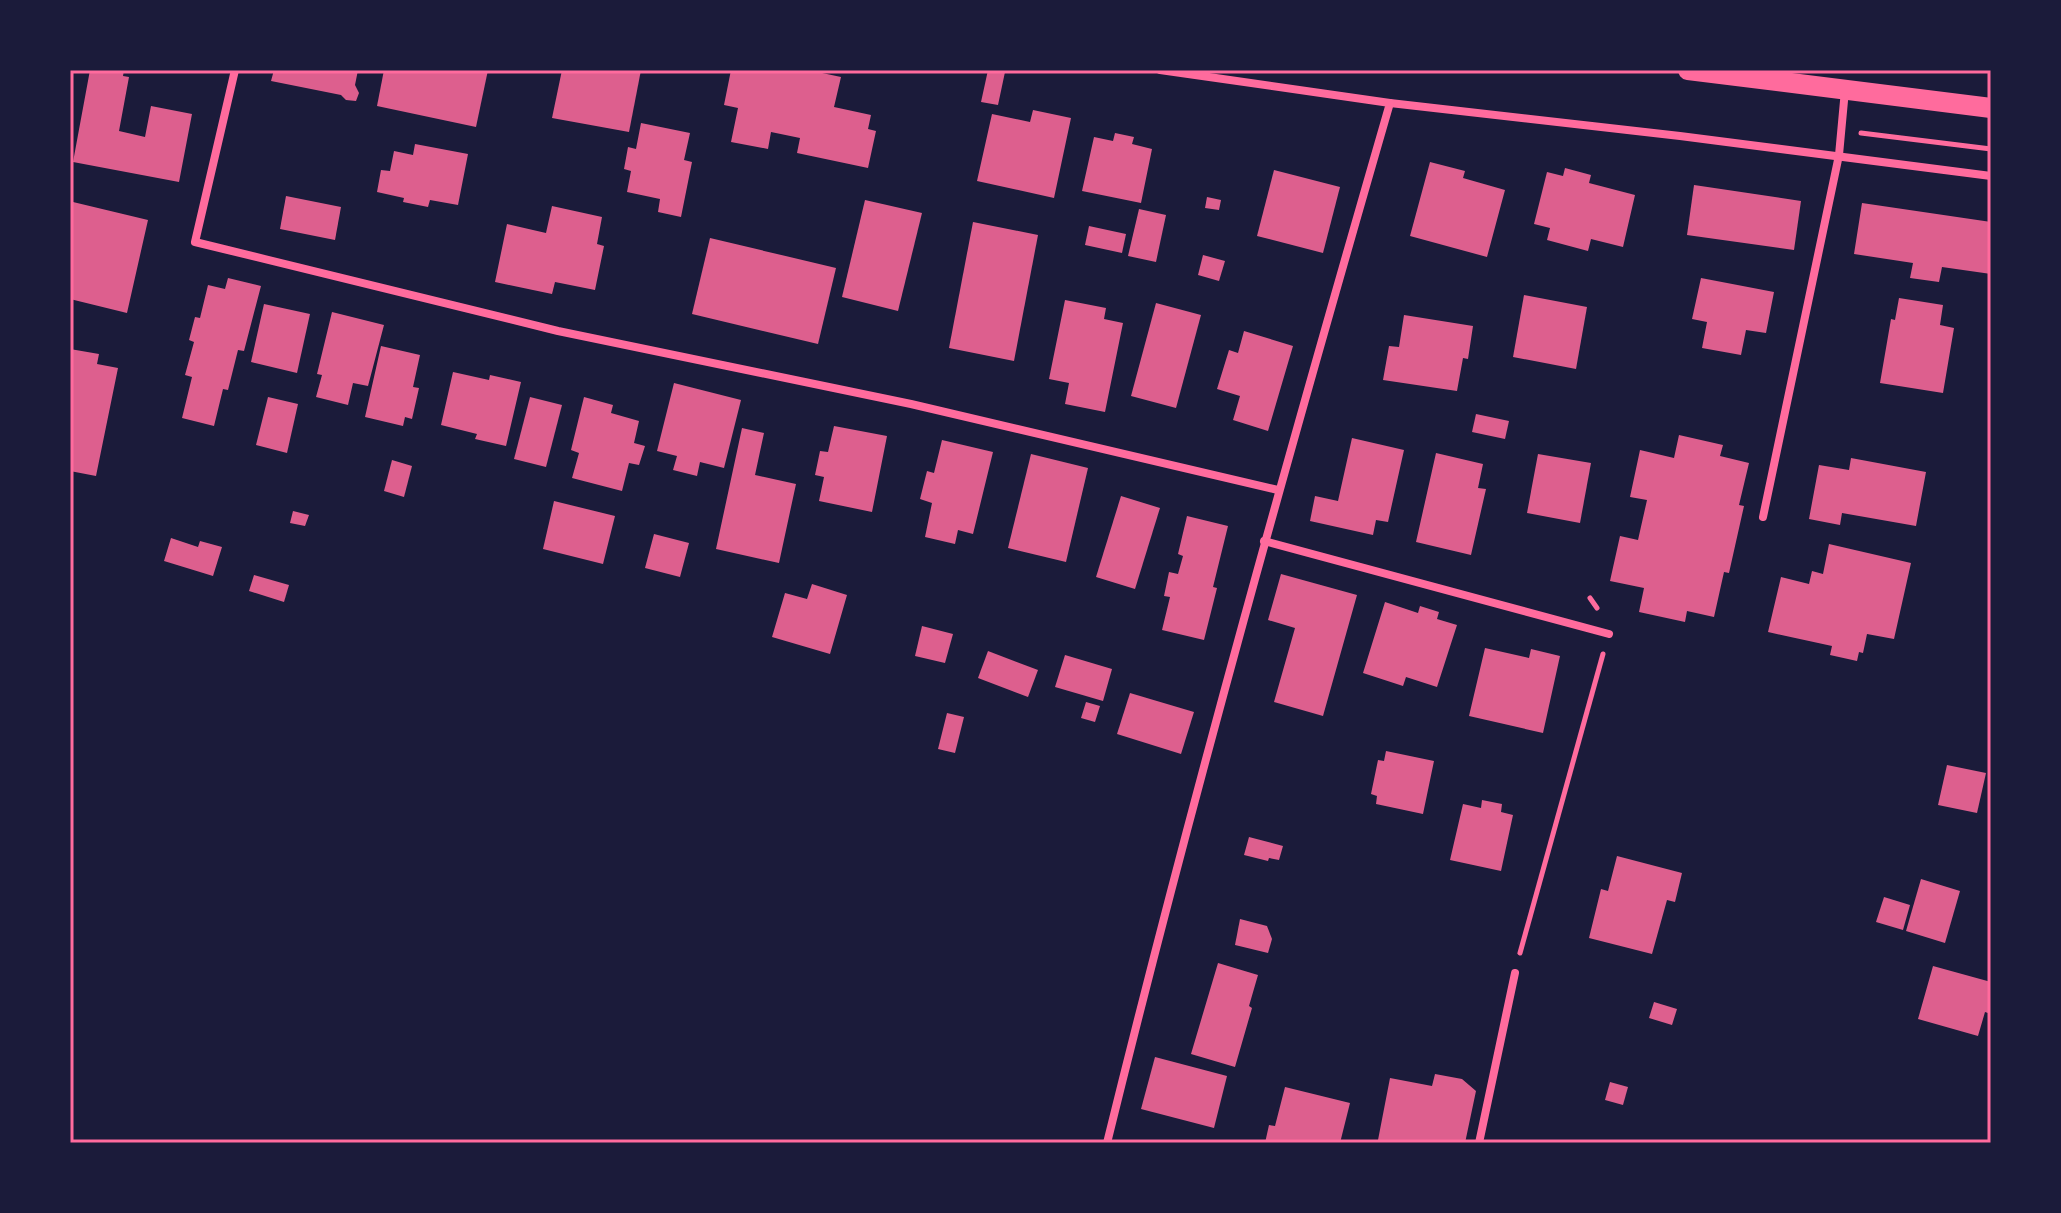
<svg xmlns="http://www.w3.org/2000/svg" width="2061" height="1213" font-family="'DM Sans',sans-serif">
	<style>
		.building { fill: #dd5f8e }
		.lines { fill: none; stroke-linecap: round; stroke-linejoin: round }
		.path { stroke: #ff6b9d; stroke-width: 5 }
		.minor { stroke: #ff6b9d; stroke-width: 8 }
		.primary { stroke: #ff6b9d; stroke-width: 20 }
		.neatline { fill: none; stroke: #ff6b9d; stroke-width: 3 }
	</style>
	<rect width="100%" height="100%" fill="#1b1b3a"/>
	<!-- building -->
	<g class="building">
		<polygon points="90,70 124,70 123,76 129,77 119,131 145,137 151,106 192,114 179,182 73,162"/>
		<polygon points="274,70 358,70 355,85 359,93 356,101 346,100 341,95 271,81"/>
		<polygon points="384,70 488,70 476,127 377,106"/>
		<polygon points="562,70 641,70 629,132 552,118"/>
		<polygon points="731,70 808,70 841,77 834,107 871,115 868,129 876,131 868,168 797,153 800,138 771,132 768,149 731,142 738,108 724,105"/>
		<polygon points="988,70 1005,72 998,105 981,102"/>
		<polygon points="1033,110 1071,118 1054,198 977,181 992,114 1030,122"/>
		<polygon points="641,123 690,133 684,160 692,162 681,217 658,212 660,199 627,192 631,171 624,169 628,147 636,149"/>
		<polygon points="1115,133 1134,137 1132,144 1152,149 1141,203 1082,191 1094,137 1113,141"/>
		<polygon points="415,144 468,154 458,205 430,200 428,207 403,202 404,198 377,192 381,170 390,171 394,151 413,155"/>
		<polygon points="1430,162 1465,171 1463,178 1505,190 1487,257 1410,236"/>
		<polygon points="1565,168 1591,175 1589,183 1635,195 1623,247 1591,239 1588,251 1547,240 1550,228 1534,224 1547,172 1563,176"/>
		<polygon points="1274,170 1340,187 1323,253 1257,236"/>
		<polygon points="1694,185 1801,201 1794,250 1687,235"/>
		<polygon points="286,196 341,207 335,240 280,229"/>
		<polygon points="1207,197 1221,200 1219,210 1205,208"/>
		<polygon points="865,200 922,213 898,311 842,297"/>
		<polygon points="73,202 148,220 127,313 70,299 72,250 70,249 70,215"/>
		<polygon points="1862,203 1991,222 1991,274 1942,267 1939,282 1910,278 1913,263 1854,254"/>
		<polygon points="552,206 602,217 597,244 604,246 595,290 555,282 552,294 495,282 507,224 546,233"/>
		<polygon points="1139,209 1166,215 1156,262 1128,256"/>
		<polygon points="973,222 1038,235 1014,361 949,348"/>
		<polygon points="1089,226 1126,234 1122,253 1085,245"/>
		<polygon points="710,238 836,268 818,344 692,314"/>
		<polygon points="1203,255 1225,261 1219,281 1198,275"/>
		<polygon points="228,278 261,286 244,351 238,350 228,390 223,389 214,426 182,418 192,377 185,375 194,342 189,340 195,317 200,318 208,285 225,289"/>
		<polygon points="1701,278 1774,292 1766,333 1746,330 1741,355 1702,348 1707,322 1692,319"/>
		<polygon points="1524,295 1587,307 1576,369 1513,357"/>
		<polygon points="1899,298 1943,305 1940,325 1954,328 1943,393 1880,383 1891,319 1895,320"/>
		<polygon points="1065,300 1106,308 1104,319 1123,323 1105,412 1065,404 1069,383 1049,379"/>
		<polygon points="1156,303 1201,315 1176,408 1131,396"/>
		<polygon points="264,304 310,314 297,373 251,362"/>
		<polygon points="332,312 384,325 368,386 353,383 348,405 316,397 322,375 317,374"/>
		<polygon points="1404,315 1473,326 1468,359 1463,358 1457,391 1383,380 1389,346 1399,347"/>
		<polygon points="1244,331 1293,346 1268,431 1233,420 1240,396 1217,389 1229,350 1238,353"/>
		<polygon points="381,346 420,355 413,387 419,388 412,419 405,417 403,426 365,417"/>
		<polygon points="70,349 99,354 97,364 118,368 96,476 70,471"/>
		<polygon points="453,372 489,380 490,375 521,382 506,446 475,439 477,434 441,425"/>
		<polygon points="674,383 741,400 724,468 700,462 697,476 673,470 677,456 657,451"/>
		<polygon points="268,397 298,404 287,453 256,445"/>
		<polygon points="530,397 562,405 546,467 514,459"/>
		<polygon points="584,397 613,405 611,413 639,421 634,443 645,446 639,465 629,463 622,491 572,478 579,453 571,450"/>
		<polygon points="1476,414 1509,421 1505,439 1472,432"/>
		<polygon points="834,426 887,436 872,512 819,501 824,477 815,475 820,451 828,452"/>
		<polygon points="742,428 764,433 755,475 796,484 779,563 716,549"/>
		<polygon points="1679,435 1723,445 1720,456 1749,463 1739,505 1744,506 1729,573 1724,572 1714,617 1687,611 1685,622 1639,612 1644,588 1610,581 1620,536 1638,540 1647,500 1630,497 1640,450 1674,458"/>
		<polygon points="1352,438 1404,450 1388,522 1376,520 1373,535 1310,521 1315,496 1338,501"/>
		<polygon points="942,440 993,452 973,534 958,530 955,544 925,537 932,503 920,499 927,471 934,473"/>
		<polygon points="1436,453 1483,464 1478,488 1486,489 1471,555 1416,542"/>
		<polygon points="1031,454 1088,468 1066,562 1008,548"/>
		<polygon points="1538,454 1591,463 1580,523 1527,513"/>
		<polygon points="1851,458 1926,472 1916,526 1842,513 1840,525 1809,519 1819,465 1849,470"/>
		<polygon points="392,460 412,466 404,497 384,491"/>
		<polygon points="1121,496 1160,508 1135,589 1096,577"/>
		<polygon points="554,501 615,516 603,564 543,549"/>
		<polygon points="293,511 309,515 305,526 290,523"/>
		<polygon points="1187,516 1228,526 1213,587 1217,588 1204,640 1162,630 1170,597 1164,596 1169,572 1178,574 1183,556 1178,554"/>
		<polygon points="654,534 689,543 680,577 645,568"/>
		<polygon points="171,538 198,547 200,541 222,547 213,576 164,561"/>
		<polygon points="1829,544 1911,563 1894,639 1867,634 1863,653 1859,652 1857,661 1830,655 1832,646 1768,632 1781,577 1809,584 1812,571 1823,574"/>
		<polygon points="1281,574 1357,595 1323,716 1274,702 1295,628 1268,620"/>
		<polygon points="254,575 289,585 284,602 249,591"/>
		<polygon points="812,584 847,595 830,654 772,637 785,593 807,599"/>
		<polygon points="1385,602 1418,613 1420,606 1439,612 1437,619 1457,625 1437,687 1406,677 1403,686 1363,673"/>
		<polygon points="922,626 953,634 945,663 915,656"/>
		<polygon points="1485,648 1529,658 1531,649 1560,656 1543,733 1469,716"/>
		<polygon points="988,651 1038,670 1028,697 978,678"/>
		<polygon points="1065,655 1112,669 1103,701 1055,687"/>
		<polygon points="1130,693 1194,712 1181,754 1117,734"/>
		<polygon points="1086,702 1100,706 1095,722 1081,718"/>
		<polygon points="947,713 964,717 955,753 938,749"/>
		<polygon points="1386,751 1434,761 1423,814 1376,804 1377,796 1371,794 1378,760 1384,761"/>
		<polygon points="1947,765 1986,773 1977,813 1938,805"/>
		<polygon points="1482,800 1502,804 1501,812 1513,815 1501,871 1450,860 1463,804 1481,808"/>
		<polygon points="1249,837 1283,846 1279,860 1269,858 1268,861 1244,855"/>
		<polygon points="1617,856 1682,873 1675,902 1667,900 1652,954 1589,938 1601,889 1608,891"/>
		<polygon points="1921,879 1960,891 1945,943 1906,931"/>
		<polygon points="1884,897 1910,905 1903,930 1876,922"/>
		<polygon points="1240,919 1267,926 1272,939 1268,953 1235,945"/>
		<polygon points="1218,963 1258,975 1249,1006 1252,1008 1235,1067 1191,1054"/>
		<polygon points="1933,966 1991,982 1991,1014 1985,1012 1978,1036 1918,1019"/>
		<polygon points="1654,1002 1677,1009 1672,1025 1649,1018"/>
		<polygon points="1155,1057 1227,1076 1214,1128 1141,1109"/>
		<polygon points="1435,1074 1462,1079 1476,1091 1465,1143 1394,1143 1378,1140 1390,1078 1432,1086"/>
		<polygon points="1610,1082 1628,1087 1623,1105 1605,1100"/>
		<polygon points="1285,1087 1350,1103 1340,1143 1265,1143 1269,1125 1275,1126"/>
	</g>
	<g class="lines">
		<!-- path -->
		<g class="path">
			<polyline points="1861,133 1991,149"/>
			<polyline points="1590,598 1597,608"/>
			<polyline points="1520,953 1603,654"/>
		</g>
		<!-- minor -->
		<g class="minor">
			<polyline points="235,70 195,242 558,331 911,404 1278,490"/>
			<polyline points="1390,103 1680,136 1991,176"/>
			<polyline points="1763,517 1839,155 1845,90"/>
			<polyline points="1264,541 1609,634"/>
			<path d="M1107,1143C1193,794 1290,449 1390,103L1160,70"/>
			<polyline points="1479,1143 1515,973"/>
		</g>
		<!-- primary -->
		<polyline class="primary" points="1688,70 1991,108"/>
	</g>
	<!-- border -->
	<rect width="2061" height="1213" fill="none" stroke="#1b1b3a" stroke-width="144"/>
	<rect x="72" y="72" width="1917" height="1069" class="neatline"/>
</svg>
